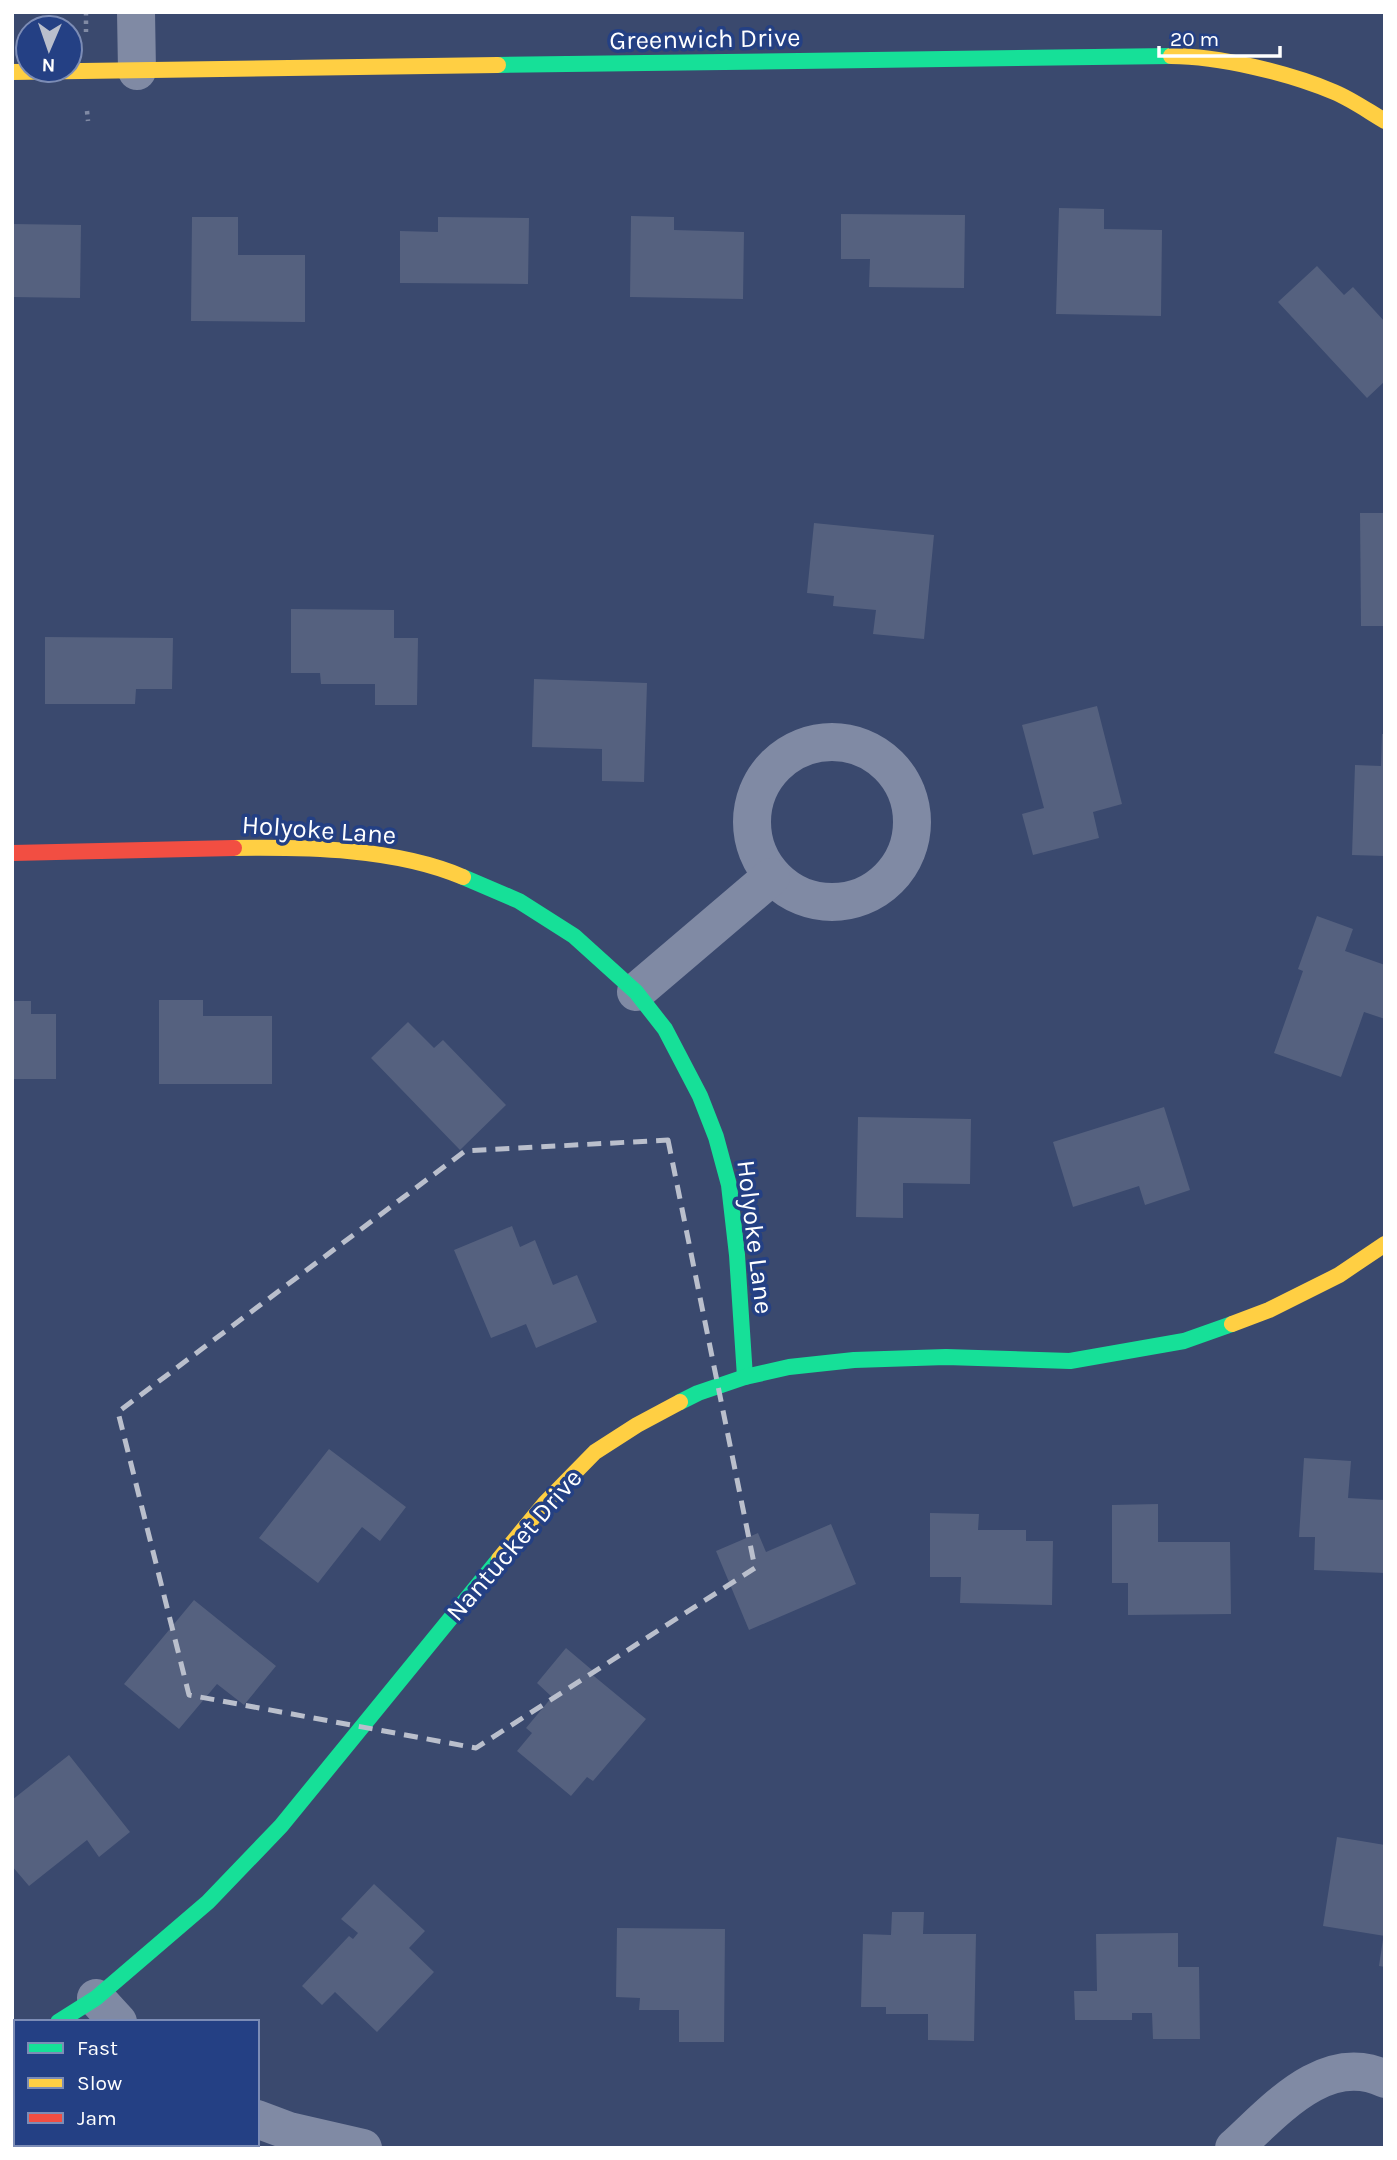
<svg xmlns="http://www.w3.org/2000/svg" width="1397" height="2160" font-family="Karla,sans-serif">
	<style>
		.building { fill: #55617f }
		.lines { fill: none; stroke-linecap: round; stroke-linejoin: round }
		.path { stroke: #808aa4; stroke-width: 4.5; stroke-dasharray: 3.5 5; stroke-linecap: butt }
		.street { stroke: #808aa4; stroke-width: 38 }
		.fast { stroke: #16e098; stroke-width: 16 }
		.slow { stroke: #ffcf43; stroke-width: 16 }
		.jam { stroke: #f24e42; stroke-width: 16 }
		.marked { fill: none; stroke: #babfcc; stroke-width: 5; stroke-dasharray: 14 9; stroke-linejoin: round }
		.labels { text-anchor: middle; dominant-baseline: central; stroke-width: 7; stroke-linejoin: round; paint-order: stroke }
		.street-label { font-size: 26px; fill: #fff; stroke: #244084 }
	</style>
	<rect width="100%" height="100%" fill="#3a496e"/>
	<!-- building -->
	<g class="building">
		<polygon points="1059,208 1104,209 1104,229 1162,230 1161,316 1056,314"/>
		<polygon points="841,214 965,215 964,288 869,287 870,259 841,259"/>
		<polygon points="631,216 674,217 674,230 744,232 743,299 630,297"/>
		<polygon points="192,217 238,217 238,255 305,255 305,322 191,321"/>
		<polygon points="438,217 529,218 528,284 400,283 400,231 438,232"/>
		<polygon points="12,224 81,225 80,298 12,297"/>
		<polygon points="1317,266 1344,295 1353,287 1385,322 1385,381 1367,398 1278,302"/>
		<polygon points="1360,513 1385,513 1385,626 1361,626"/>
		<polygon points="814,523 934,535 924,639 873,634 876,610 833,606 834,596 807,593"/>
		<polygon points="291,609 394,610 394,638 418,638 417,705 375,705 375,684 321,684 320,673 291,673"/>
		<polygon points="45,637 173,638 172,689 136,689 135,704 45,704"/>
		<polygon points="534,679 647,683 644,782 602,781 602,749 532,747"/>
		<polygon points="1097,706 1122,804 1093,812 1099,838 1033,855 1022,814 1044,808 1022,725"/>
		<polygon points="1382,734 1385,734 1385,856 1352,855 1355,765 1381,766"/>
		<polygon points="1317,916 1353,929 1345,951 1385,965 1385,1019 1364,1012 1341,1077 1274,1053 1303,971 1298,969"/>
		<polygon points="159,1000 203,1000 203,1016 272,1016 272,1084 159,1084"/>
		<polygon points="12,1001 31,1001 31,1014 56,1014 56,1079 12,1079"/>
		<polygon points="408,1022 434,1048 443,1040 506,1105 460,1150 371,1058"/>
		<polygon points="1164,1107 1190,1190 1145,1205 1139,1186 1073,1207 1053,1142"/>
		<polygon points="858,1117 971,1119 970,1184 903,1183 903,1218 856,1217"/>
		<polygon points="512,1226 520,1247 535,1240 553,1285 577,1275 597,1322 536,1348 526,1324 491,1338 454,1250"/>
		<polygon points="329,1449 406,1507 380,1541 362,1527 318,1583 259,1538"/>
		<polygon points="1304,1458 1351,1461 1348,1498 1385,1500 1385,1573 1314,1570 1315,1537 1299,1537"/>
		<polygon points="1158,1504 1158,1542 1230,1542 1231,1614 1128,1615 1128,1583 1112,1583 1112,1505"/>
		<polygon points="930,1513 979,1514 978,1530 1026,1530 1026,1541 1053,1541 1052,1605 960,1603 961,1577 930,1577"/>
		<polygon points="831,1524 856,1584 749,1630 716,1551 758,1533 766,1552"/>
		<polygon points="194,1600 276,1666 244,1705 217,1684 179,1729 124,1684"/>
		<polygon points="566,1648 592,1670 589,1672 646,1719 593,1781 587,1777 571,1796 517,1751 532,1733 526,1728 552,1697 537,1683"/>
		<polygon points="69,1755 130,1832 99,1857 87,1840 29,1886 12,1866 12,1800"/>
		<polygon points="1337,1837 1385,1845 1385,1936 1323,1926"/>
		<polygon points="374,1884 425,1931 409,1948 434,1972 377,2032 335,1992 322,2005 302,1986 349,1936 353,1939 358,1933 341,1919"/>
		<polygon points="892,1912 924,1912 923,1934 976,1934 974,2041 928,2040 928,2014 886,2014 886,2007 861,2007 863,1934 891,1935"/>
		<polygon points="617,1928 725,1929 724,2042 679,2042 679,2010 639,2010 640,1998 616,1997"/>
		<polygon points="1178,1933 1178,1967 1199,1967 1200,2039 1153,2039 1152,2013 1132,2013 1132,2020 1075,2020 1074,1991 1097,1991 1096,1934"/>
		<polygon points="1383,1939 1385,1939 1385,1967 1379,1966"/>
	</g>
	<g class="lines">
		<!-- path -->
		<g class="path">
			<polyline points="86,12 86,32"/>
			<polyline points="87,111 88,121"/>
		</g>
		<!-- street -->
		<g class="street">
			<polyline points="136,12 137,71"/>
			<circle cx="832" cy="822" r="80"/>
			<polyline points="636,992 771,877"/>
			<polyline points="96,1998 118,2022"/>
			<polyline points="12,2050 16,2048"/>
			<polyline points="257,2119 289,2131 363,2148"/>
			<path d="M1234,2148C1273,2113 1325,2050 1385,2079"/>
		</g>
		<!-- fast -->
		<g class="fast">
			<polyline points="498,65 1171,56"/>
			<polyline points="463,877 519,901 574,936 636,992 665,1029 700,1096 716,1137 729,1185 737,1255 745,1377"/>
			<polyline points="680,1402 698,1393 745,1377 789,1367 854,1360 946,1357 1070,1361 1184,1341 1232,1324"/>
			<polyline points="58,2022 96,1998 208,1902 281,1826 499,1559"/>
		</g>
		<!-- slow -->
		<g class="slow">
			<path d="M1171,56C1219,56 1289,73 1334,92C1351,99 1368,111 1385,121"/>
			<polyline points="12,72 498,65"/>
			<path d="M234,848C307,847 395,848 463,877"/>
			<polyline points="1232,1324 1269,1310 1339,1275 1385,1244"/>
			<polyline points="499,1559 545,1503 595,1452 637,1425 680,1402"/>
		</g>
		<!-- jam -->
		<polyline class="jam" points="12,853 234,848"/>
	</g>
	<!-- marked area -->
	<path class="marked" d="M668,1140L755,1568L476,1748L189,1695L118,1412L465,1151Z"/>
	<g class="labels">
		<!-- street labels -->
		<g class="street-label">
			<text transform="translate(705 39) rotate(-1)">Greenwich Drive</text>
			<text transform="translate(319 830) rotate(4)">Holyoke Lane</text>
			<text transform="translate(755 1237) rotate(83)">Holyoke Lane</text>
			<text transform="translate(514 1545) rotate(-49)">Nantucket Drive</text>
		</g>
	</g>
	<!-- border -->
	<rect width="1397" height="2160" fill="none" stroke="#ffffff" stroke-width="28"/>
	<!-- legend -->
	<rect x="14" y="2020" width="245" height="126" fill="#244084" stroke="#7c8cb5" stroke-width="2"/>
	<rect x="28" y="2043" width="35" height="10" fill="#16e098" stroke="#7c8cb5" stroke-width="2"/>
	<text x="77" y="2055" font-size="21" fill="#ffffff">Fast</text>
	<rect x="28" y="2078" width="35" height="10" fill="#ffcf43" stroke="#7c8cb5" stroke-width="2"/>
	<text x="77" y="2090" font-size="21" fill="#ffffff">Slow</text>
	<rect x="28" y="2113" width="35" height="10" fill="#f24e42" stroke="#7c8cb5" stroke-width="2"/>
	<text x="77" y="2125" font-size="21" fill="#ffffff">Jam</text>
	<!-- north arrow -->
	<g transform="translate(49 49) rotate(182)"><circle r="33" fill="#244084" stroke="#7c8cb5" stroke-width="2"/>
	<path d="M0-5L12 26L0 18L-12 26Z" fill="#babfcc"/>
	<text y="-10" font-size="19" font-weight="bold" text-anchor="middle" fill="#ffffff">N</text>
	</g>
	<!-- scale -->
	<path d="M1159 46v10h121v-10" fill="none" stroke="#ffffff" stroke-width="3.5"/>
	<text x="1170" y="46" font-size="21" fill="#ffffff" stroke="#244084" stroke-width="5" paint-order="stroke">20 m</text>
</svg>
